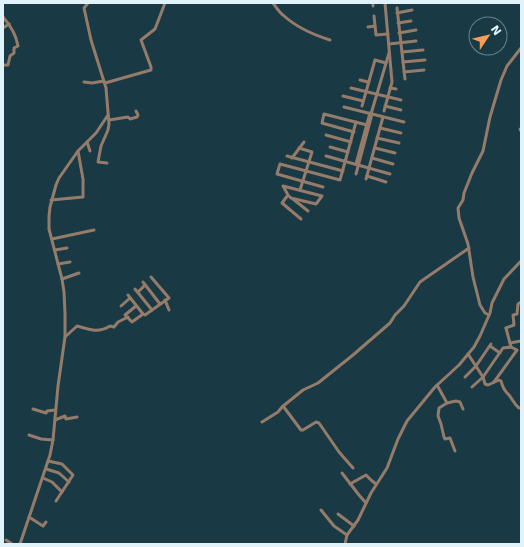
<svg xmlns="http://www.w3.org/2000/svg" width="524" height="547" font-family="'DejaVu Sans',sans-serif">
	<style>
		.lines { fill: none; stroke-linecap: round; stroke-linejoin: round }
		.minor { stroke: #957b69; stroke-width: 3 }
	</style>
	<rect width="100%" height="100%" fill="#193944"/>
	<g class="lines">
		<!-- minor -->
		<g class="minor">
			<polyline points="88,3 84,8 91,40 106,88 109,124 108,130 101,146 98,162 107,163"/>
			<path d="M273,3C276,7 279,12 283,15C296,27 314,35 330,40"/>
			<polyline points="373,3 373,6"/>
			<polyline points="397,8 405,79"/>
			<polyline points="397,13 412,10"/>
			<polyline points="374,16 376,35 388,34"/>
			<path d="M3,17C11,26 16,34 18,46L14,48V53L10,56L8,65H3"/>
			<polyline points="398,23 411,21"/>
			<polyline points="368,27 375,26"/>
			<polyline points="3,28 9,24"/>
			<polyline points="399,33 416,30"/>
			<polyline points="389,44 416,41"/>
			<polyline points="402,52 423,50"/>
			<polyline points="403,62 425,60"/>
			<polyline points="404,72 424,70"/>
			<polyline points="360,80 368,82"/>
			<polyline points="84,82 92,83 104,81"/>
			<polyline points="105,83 151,70 151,67 141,40 155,29 165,3"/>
			<polyline points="351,88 401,100"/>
			<polyline points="390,88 396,89"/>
			<polyline points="343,96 363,101"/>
			<polyline points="362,106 375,60 386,63"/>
			<polyline points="385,106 401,110"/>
			<polyline points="344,107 404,122"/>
			<polyline points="384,111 392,82 385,3"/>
			<polyline points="371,114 389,53"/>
			<polyline points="109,120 128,117 130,119 137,117 138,115 136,111"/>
			<polyline points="380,128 401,133"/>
			<polyline points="520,129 521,131"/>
			<polyline points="354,132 322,123 324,114 367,125"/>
			<polyline points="326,135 351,142"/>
			<polyline points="377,138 399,143"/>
			<polyline points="87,142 90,151"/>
			<polyline points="330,147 348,152"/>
			<polyline points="299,148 312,152 300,190"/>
			<polyline points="375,148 395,153"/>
			<polyline points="287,156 343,171"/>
			<polyline points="326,156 390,174"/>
			<polyline points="292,158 304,142"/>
			<polyline points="372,158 393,164"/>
			<polyline points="356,164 370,113"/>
			<polyline points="356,174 372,114"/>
			<polyline points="367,176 386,182"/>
			<polyline points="366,179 383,117"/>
			<polyline points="323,187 277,174 280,164 340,180 356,122"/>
			<polyline points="288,195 291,198 316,204 322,196 283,186 288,195 282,203 301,219"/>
			<polyline points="293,199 308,211"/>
			<polyline points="51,200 83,197 83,179 78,151"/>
			<polyline points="52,239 94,230"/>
			<polyline points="55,250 67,248"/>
			<polyline points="58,264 70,262"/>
			<polyline points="62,279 79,273"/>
			<polyline points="143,282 160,304"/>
			<polyline points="135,289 152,310"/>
			<polyline points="138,292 145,285"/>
			<polyline points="128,295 143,314"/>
			<polyline points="165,300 169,310"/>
			<polyline points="121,306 130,298"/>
			<polyline points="136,306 125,315 132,322 143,314 145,315 169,298 151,277"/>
			<polyline points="489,315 485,313 480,305 473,277 468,244 459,218 458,208 463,200 464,193 472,173 483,151 490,117 501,80 507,66 521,48"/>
			<polyline points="506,328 514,325 513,315 517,314 518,304 521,302"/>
			<polyline points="506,328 511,347"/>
			<path d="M65,337L77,326C90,330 99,333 110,326L114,327L118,322L128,317"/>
			<polyline points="510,343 521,341"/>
			<polyline points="490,346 500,353"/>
			<path d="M468,354L483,377L485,384L488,385L499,380L501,381C503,388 504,390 509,395C513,400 514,404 519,408"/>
			<polyline points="465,377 476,366 491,344"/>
			<polyline points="437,385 447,403 456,401 460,402 463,409"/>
			<polyline points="472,387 483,377 503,348 511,347 517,350 494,382"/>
			<polyline points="447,403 439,408 438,416 441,424 444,437 445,439 450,438 455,451"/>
			<polyline points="283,406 301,430 303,430 316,422 319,423 339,452 353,468"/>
			<polyline points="33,409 46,413 47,411 55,410"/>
			<polyline points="55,420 65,416 66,419 77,417"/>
			<polyline points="262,422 278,412 282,407 303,390 318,383 353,355 390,323 395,315 404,306 420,282 469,248"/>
			<polyline points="29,435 41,439 53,440"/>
			<polyline points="48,461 62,464 73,475 56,501"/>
			<polyline points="46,469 59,473 69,482"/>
			<polyline points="342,473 359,495 366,503"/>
			<polyline points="43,478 52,482 62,492"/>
			<polyline points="350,484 366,475 371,480 376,484"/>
			<polyline points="321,510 334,526 347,535"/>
			<polyline points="338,514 354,526"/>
			<polyline points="29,517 43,526 46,522"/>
			<polyline points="6,540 12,544"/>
			<polyline points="20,544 50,455 53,440 58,386 65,337 65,313 64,292 62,279 49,229 49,216 50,207 56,185 59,178 78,151 96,133 108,115"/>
			<polyline points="345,544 347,535 358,520 371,493 387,468 398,439 407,421 435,387 459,365 474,347 480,336 490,313 492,303 504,279 521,261"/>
		</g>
	</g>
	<!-- border -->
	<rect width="524" height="547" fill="none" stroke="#e1f3fa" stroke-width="8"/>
	<!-- north arrow -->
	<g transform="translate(488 36) rotate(55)"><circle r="19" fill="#193944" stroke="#69838d"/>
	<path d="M0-3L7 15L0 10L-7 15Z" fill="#fc9d54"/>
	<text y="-6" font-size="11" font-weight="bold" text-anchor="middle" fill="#e1f3fa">N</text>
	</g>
</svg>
